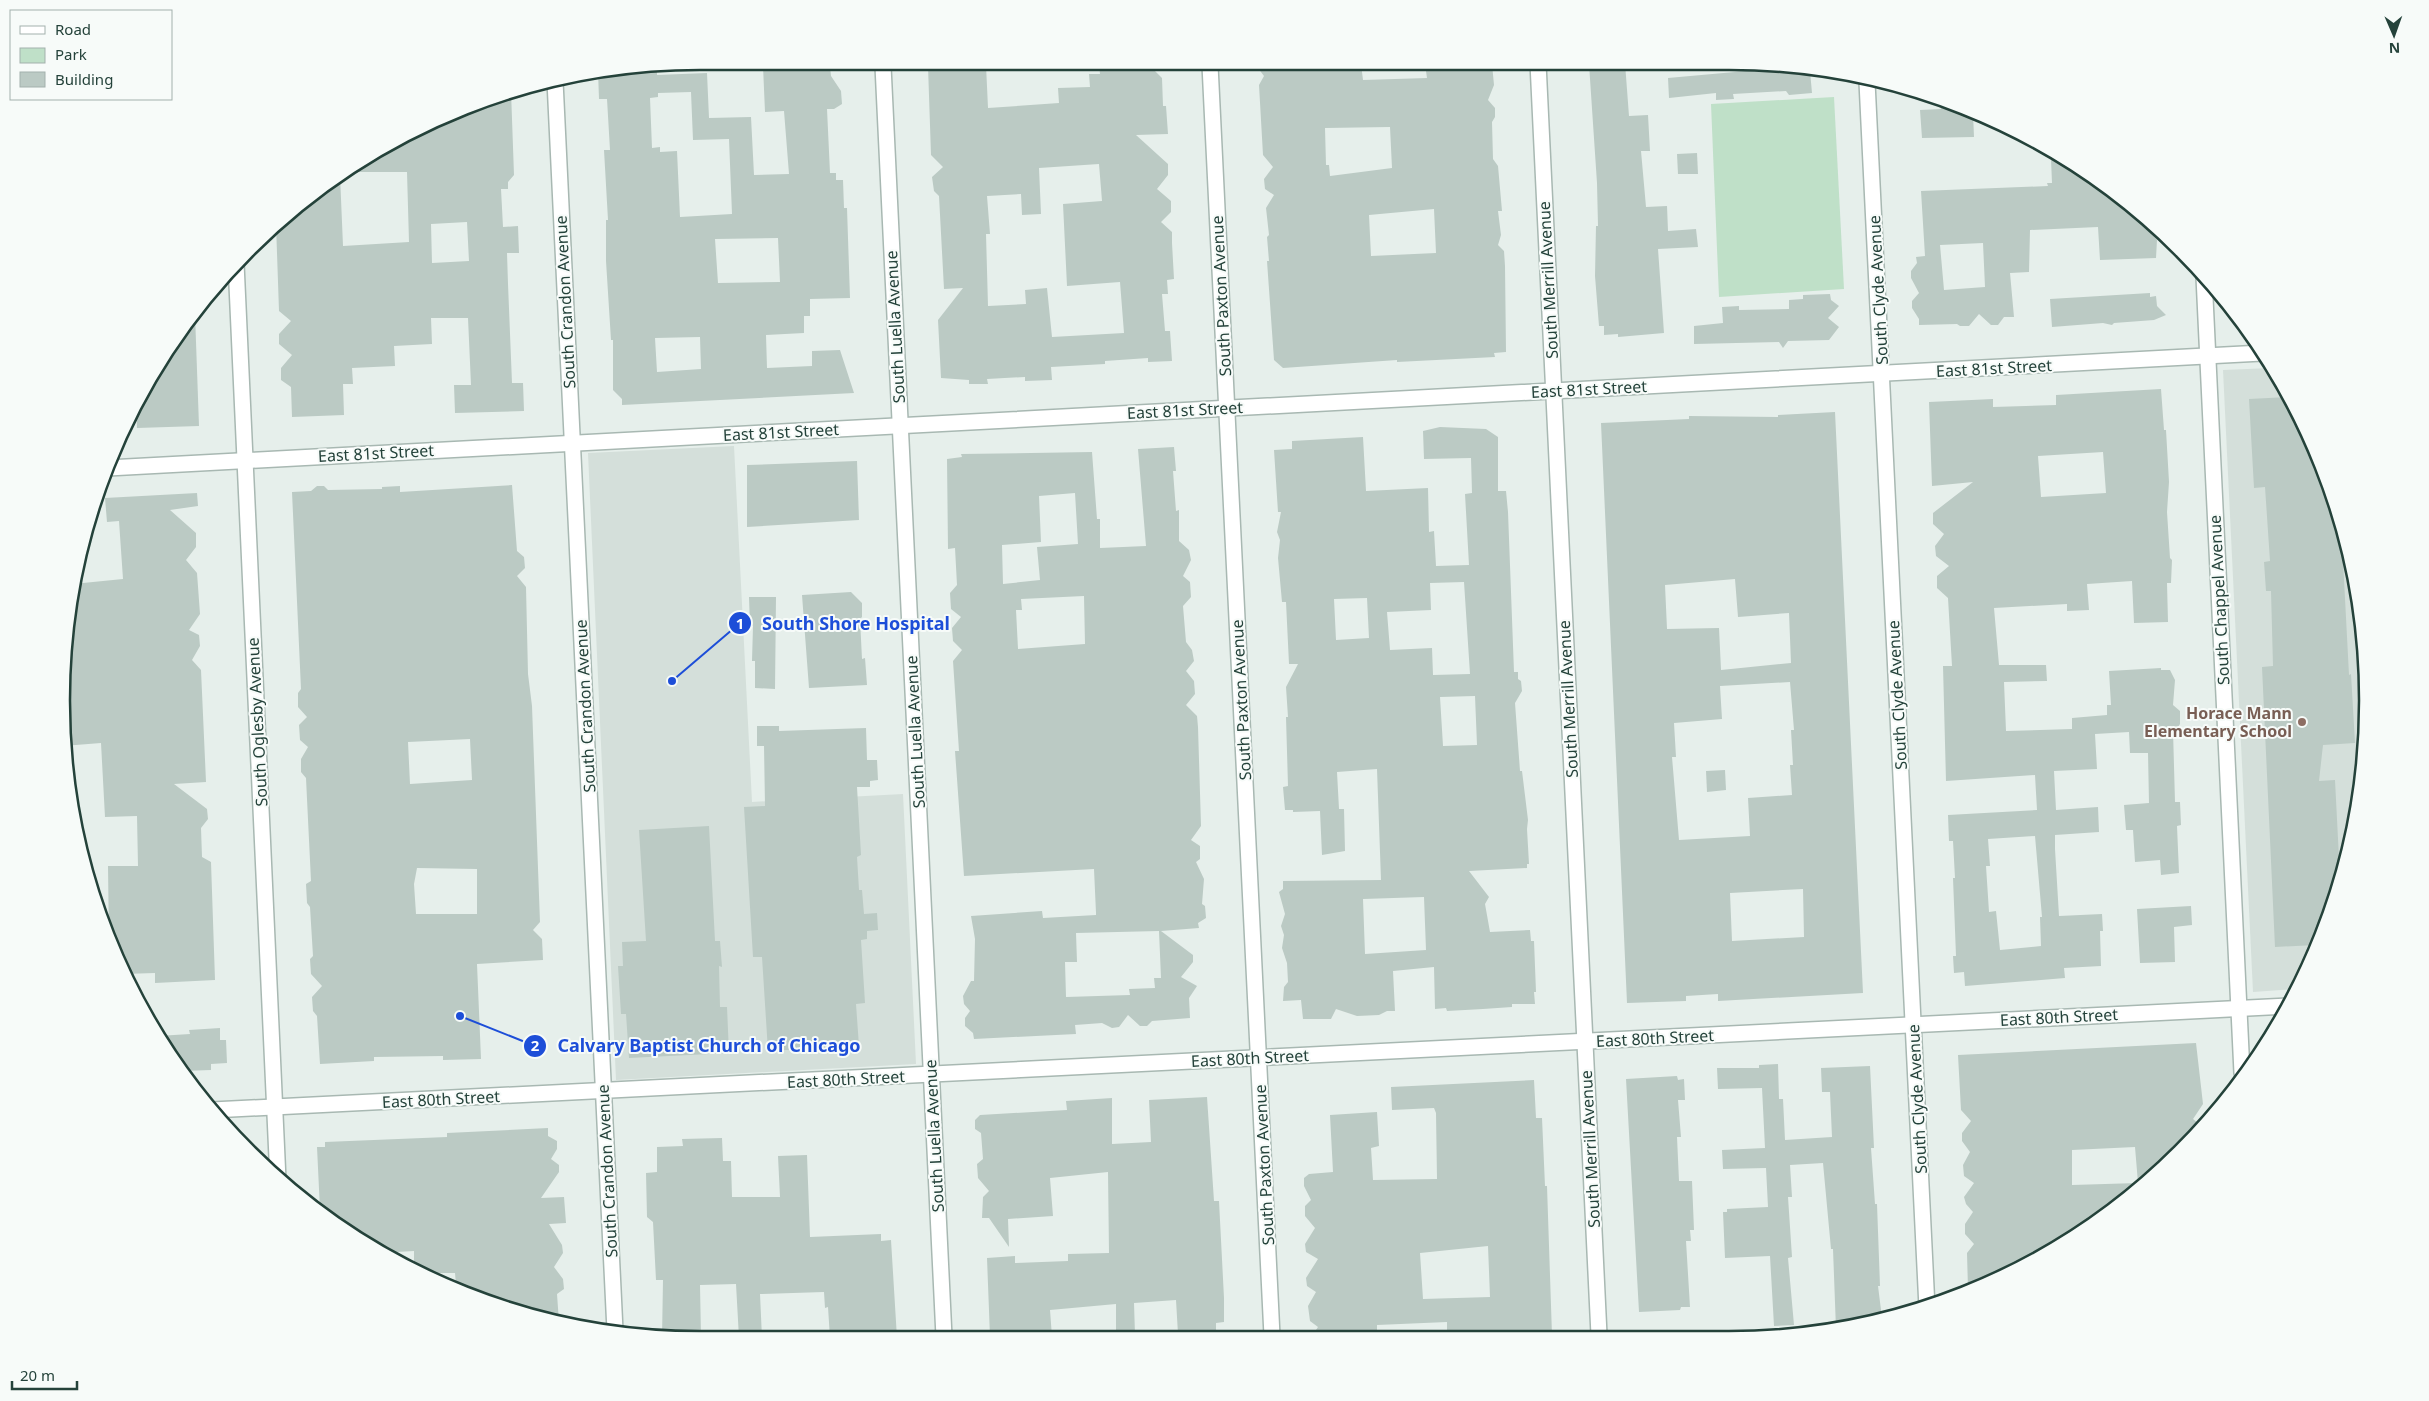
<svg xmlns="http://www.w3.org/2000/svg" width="2429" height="1401" font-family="'Noto Sans',sans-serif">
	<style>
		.built { fill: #d4dfda }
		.green { fill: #bfe0c8 }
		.building { fill: #bbcac4; fill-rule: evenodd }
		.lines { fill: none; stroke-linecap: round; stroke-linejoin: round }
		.minor-casing { stroke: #a8b8b2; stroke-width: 18 }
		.minor { stroke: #fff; stroke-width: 15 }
		.education-dot { fill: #8d6e63; stroke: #f7fbf9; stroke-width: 2 }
		.labels { text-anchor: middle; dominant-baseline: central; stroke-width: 4; stroke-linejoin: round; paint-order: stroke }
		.street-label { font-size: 16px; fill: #24423a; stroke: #f7fbf9 }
		.education-label { font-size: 16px; font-weight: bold; fill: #785e54; stroke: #f7fbf9; text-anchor: end }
		.rim { fill: none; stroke: #24423a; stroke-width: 2.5 }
		.leader { fill: none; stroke: #1d4ed8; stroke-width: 2 }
		.callout-dot { fill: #1d4ed8; stroke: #f7fbf9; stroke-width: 2 }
		.mark-label { font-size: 15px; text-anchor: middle; font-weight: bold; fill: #fff }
		.callout-label { font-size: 18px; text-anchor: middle; font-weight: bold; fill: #1d4ed8; stroke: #f7fbf9; stroke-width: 4; stroke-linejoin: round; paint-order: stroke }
	</style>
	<rect width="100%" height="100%" fill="#e6efeb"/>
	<!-- built -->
	<g class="built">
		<polygon points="2271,368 2302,418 2346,535 2366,659 2362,784 2334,906 2296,989 2253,992 2223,370"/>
		<polygon points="734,446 752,802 903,794 916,1064 616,1080 588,453"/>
	</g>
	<!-- green -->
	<polygon class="green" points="1834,97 1844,289 1719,297 1711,104"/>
	<!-- building -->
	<g class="building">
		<polygon points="1625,63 1629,116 1648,115 1650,151 1641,151 1646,207 1667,206 1668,231 1696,229 1698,247 1658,249 1664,333 1618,337 1618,334 1604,335 1604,326 1599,326 1595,276 1596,226 1598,226 1597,183 1589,64"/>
		<polygon points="1757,63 1770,63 1810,71 1812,93 1789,95 1786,91 1733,94 1734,99 1716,100 1716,93 1669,98 1668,78 1757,70"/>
		<path d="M1255,64H1361L1363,80L1427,78L1426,71L1437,70V64H1492L1494,85L1488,100L1495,108V117L1492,122L1493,159L1498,166L1502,211H1498L1501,235L1498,245L1504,251L1505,266L1506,352L1494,353L1495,357L1397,362V360L1283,368L1274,360L1267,261H1269L1267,237L1269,235L1266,208L1274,195L1265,189L1264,179L1273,167L1263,155L1259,85L1264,76ZM1390,127L1392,168L1330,176L1329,165H1326L1325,128ZM1434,209L1436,253L1371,256L1369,215Z"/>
		<path d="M986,65L988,108L1059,103L1058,88L1090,87L1089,74H1100L1099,65H1149L1162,78L1163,106H1166L1168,134L1136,135L1168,164V175L1157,189L1171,201V212L1161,222L1172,232V243L1174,279L1167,280L1168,294H1162L1165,331H1170L1172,361L1148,362V358L1105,361V364L1051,367L1052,380L1025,381V377L987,379L988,384H969V380L941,378L938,320L963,288L944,289L939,196L934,191L932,177L943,167L931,155L928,66ZM1099,164L1102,201L1063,204L1067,286L1120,282L1124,333L1052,337L1047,288L1025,290L1026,304L988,306L986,234H990L987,196L1021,194L1022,215L1041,214L1039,168Z"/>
		<path d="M763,66H830L831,76L841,91L842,104L834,109H827L830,173H836V180H843L844,208H847L850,298L810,299V316H804V333L766,335L767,368L812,366V351L840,350L854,393L622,405V399L613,390V340H611L606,261V220H608L604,150H610L607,99H599L598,71L657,69V75L707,73L709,118L751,117L754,175L789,174L784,111L765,112ZM691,92L693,140L729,139L732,214L680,217L677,151L660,152V147L652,148L650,98L658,97V93ZM778,238L780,282L718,283L715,239ZM700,337L701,369L657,372L655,338Z"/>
		<path d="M511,91L514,175L508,182V189H501L503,227L518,226L519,253H507L508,284L512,383H523L524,411L455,413L454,385H471L468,318H431L432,344L394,346L395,366L352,368L353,384H343L344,415L292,417L291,387L281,380V368L292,355L279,344V334L291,321L279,311L276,224L312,193L340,175L343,246L409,242L407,172H346L418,127L495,95ZM467,222L469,261L432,263L431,224Z"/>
		<polygon points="1940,106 1957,106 1973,113 1974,137 1922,138 1920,110 1941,109"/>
		<polygon points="1697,153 1698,174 1678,174 1677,154"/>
		<path d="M2051,159H2065L2150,220L2155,225L2150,232L2157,240L2156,258L2100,260L2098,227L2030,230L2029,272L2010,273L2014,317H2004L1998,325H1991L1979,314L1969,326H1960L1957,324L1919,325V319L1912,308V301L1919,293L1911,278V271L1917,263L1916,257L1925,256L1921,191L2048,186L2047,183H2052ZM1983,243L1985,287L1944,290L1940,245Z"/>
		<polygon points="2150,293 2150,297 2156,296 2157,306 2166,315 2154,320 2114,323 2112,325 2103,323 2052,327 2050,299"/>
		<polygon points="1830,294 1831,300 1839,306 1828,318 1839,327 1829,340 1788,341 1783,348 1779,342 1694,344 1694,326 1723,323 1722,307 1739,306 1739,310 1789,309 1789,300 1803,299 1803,295"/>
		<polygon points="195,314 199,426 137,428 136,402 169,345"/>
		<path d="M2161,389L2164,430H2166L2169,482L2167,512L2170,558L2172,560L2171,583H2167L2168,622L2134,623L2132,581L2087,584L2089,610L2067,611V604L1994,608L1999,665H2046L2047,681L2004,682L2006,731L2072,729V718L2107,715V705H2111L2109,671L2161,668V670H2170L2175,680L2173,705L2180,711V724L2176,730H2173L2175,802H2180L2181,825L2177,826L2179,873L2161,875L2160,860L2135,862L2133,830H2126L2124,805L2149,803L2148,753H2130L2129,732L2095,734L2097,769L2054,771L2056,810L2098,807L2099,832L2055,835V849L2059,916L2102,914L2103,931H2100L2101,966L2064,968L2065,978L1965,986L1964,972L1954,973L1953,956H1956L1953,878H1955L1953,841H1949L1948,815L2037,810L2035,775L1946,781L1943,666H1952L1948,598L1937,588V576L1949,566L1936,556L1935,546L1944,534L1933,524V513L1973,482L1932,486L1929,402L1993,399V407L2056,405V395ZM2103,452L2106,493L2041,497L2038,456ZM2035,836L2042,917H2040L2041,946L2000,950L1996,911L1989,912L1986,866H1990L1988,839Z"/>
		<polygon points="2289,397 2302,418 2341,522 2349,675 2351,674 2355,743 2323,745 2319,781 2335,780 2340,878 2334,906 2316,945 2275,947 2262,667 2273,666 2271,591 2266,591 2264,562 2270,561 2265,487 2254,488 2249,399"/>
		<path d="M1835,412L1863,993L1718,1001V994L1686,996V1001L1627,1003L1601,423L1689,419V416L1778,417V415ZM1735,579L1738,617L1789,613L1791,663L1721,670L1719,628L1667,629L1665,585ZM1790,682L1794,730H1791L1793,765H1790L1792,795L1748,798L1750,836L1679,840L1672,757H1676L1674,723L1722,719L1720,686ZM1803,889L1804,937L1732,941L1730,893Z"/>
		<path d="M1440,427L1486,429L1498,437V491H1506L1508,512L1514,672H1518V679L1521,681L1522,691L1515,703L1520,771H1522L1528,820L1527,829L1529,864H1527V868L1469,871L1489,897L1485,904L1490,932L1530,930L1531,941H1534L1536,992H1534L1535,1004H1512V1007L1483,1009L1447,1011L1446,1008L1435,1009L1434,967L1393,971L1395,1011H1387L1379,1015L1357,1016L1336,1009L1331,1019H1303L1301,1000L1283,1001L1284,987L1288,982L1287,963L1282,948L1284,935L1281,926L1285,914L1279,892L1283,889V881L1381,880L1377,769L1337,772L1339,809H1344L1345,851L1322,855L1320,811L1293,812V810H1285L1283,787L1288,786L1286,717H1288L1286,687L1298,664H1289L1286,602H1282L1278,558L1280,540L1277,532L1281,512H1278L1274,450L1292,449V441L1363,437L1366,491L1428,488L1429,532L1434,531L1436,566L1469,565L1465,494L1472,493L1471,458L1424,459L1423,431ZM1464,582L1470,674L1433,675L1432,648L1390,650L1387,612L1431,610L1430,583ZM1367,598L1369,638L1336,640L1334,599ZM1475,696L1477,745L1443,746L1440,697ZM1424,897L1426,950L1365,954L1363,899Z"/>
		<path d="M1174,447L1176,471H1173L1176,511L1179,510V541L1189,550L1191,560L1183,576L1190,582L1191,597L1183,606L1186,642L1192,650L1194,661L1186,671L1194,681L1195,694L1186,705L1197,716L1198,727L1201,826L1191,840L1200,846V859L1196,862L1204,879L1202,904L1205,906L1206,918L1198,923L1199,928L1161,931L1193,955V962L1181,977L1197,986L1189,998L1190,1018L1152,1021L1147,1026H1140L1128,1015L1119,1027L1112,1028L1102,1023L1075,1025L1076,1034L974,1039L973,1033L965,1026V1018L970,1011L964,1004L963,996L971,981H974L975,939L971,916L1042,911L1043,918L1096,915V913L1094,869L964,876L955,751H959L953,661L962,650L953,641L952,628L961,617L951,609L950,593L957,585L955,548L948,549L947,459L962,457L961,454L1092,452L1097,519H1100V548L1146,546L1138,449ZM1075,493L1078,544L1037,547L1040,580L1003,584L1002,545L1041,542L1039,496ZM1084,596L1085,644L1018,649L1016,610H1022L1021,599ZM1159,931L1161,978H1154L1155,988L1129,989L1130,995L1066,997L1065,962H1077L1076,933Z"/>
		<polygon points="857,461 859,520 747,527 747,465"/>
		<path d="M512,485L517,551L524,557L525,568L517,576L526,587L528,674L532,706L540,922L533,930L542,939L543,960L477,964L481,1059L443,1060V1056L374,1057V1061L320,1064L317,1016L313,1011L312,997L322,986L311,974L310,959L313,956L310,907L307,903L306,884L311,881L307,799L306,778L301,772V759L308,747L300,740L299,725L307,717L298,707V693L301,689L292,492L311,491L317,486H324L328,490L382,489V487L400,486V492ZM470,739L472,780L410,784L408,742ZM417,868L477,869V914H416L414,884Z"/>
		<polygon points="197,493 198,506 170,510 196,533 196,547 186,560 197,573 200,614 189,630 199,635 200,646 192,660 201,670 206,782 174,784 207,809 208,819 201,828 202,857 211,862 215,980 155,983 155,973 124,974 109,943 108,866 138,866 137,816 105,817 101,743 63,746 67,617 73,584 123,579 119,521 107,522 105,498"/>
		<polygon points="851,592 862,603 862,617 860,619 862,659 865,658 867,685 809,688 802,595"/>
		<polygon points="749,597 776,597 775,689 755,688 755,661 752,661 753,626 750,626"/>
		<polygon points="757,726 779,726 779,731 866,728 867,760 877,760 878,780 870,781 870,787 857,787 861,855 857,857 859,890 862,890 864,914 877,913 878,930 867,931 867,939 861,940 865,1003 856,1004 859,1046 768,1051 762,957 753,957 744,807 765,806 764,746 757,746"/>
		<polygon points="1725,770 1726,790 1707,792 1706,771"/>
		<polygon points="709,826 715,941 720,941 722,967 719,966 720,1007 727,1007 729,1053 629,1058 626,1014 621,1014 618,966 623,966 622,942 646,941 639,830"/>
		<polygon points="2191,906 2192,925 2174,927 2175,962 2140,963 2137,909"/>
		<polygon points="220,1028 220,1040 226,1040 227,1063 211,1064 211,1070 183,1071 158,1036 190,1034 189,1030"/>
		<path d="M2196,1043L2203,1104L2193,1119L2198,1123V1129L2181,1152L2083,1232L1968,1289L1967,1253L1974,1244L1965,1234V1224L1973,1212L1966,1204L1964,1197L1974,1183L1964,1176L1963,1165L1970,1152L1962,1141V1133L1971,1121L1961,1110L1958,1055ZM2135,1147L2138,1183L2072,1185V1150Z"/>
		<polygon points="1778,1064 1779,1099 1783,1099 1785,1140 1832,1137 1830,1092 1822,1092 1821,1068 1870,1066 1874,1148 1871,1148 1875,1204 1877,1204 1880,1286 1878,1286 1882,1318 1836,1329 1833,1249 1831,1249 1823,1163 1790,1165 1792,1197 1788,1197 1792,1257 1788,1258 1794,1325 1774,1326 1770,1256 1725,1258 1723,1212 1727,1212 1727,1209 1768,1207 1766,1168 1723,1169 1722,1150 1765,1148 1762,1088 1718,1089 1717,1068 1759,1068 1759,1065"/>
		<polygon points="1677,1076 1678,1080 1684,1079 1685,1100 1678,1100 1681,1137 1677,1137 1679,1181 1692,1181 1694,1230 1690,1230 1691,1241 1686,1241 1690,1307 1681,1307 1680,1310 1639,1312 1626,1079"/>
		<path d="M1534,1080L1536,1118H1542L1545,1186H1547L1552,1335L1447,1336V1322L1377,1325V1336H1312L1318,1327L1310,1321L1308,1306L1316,1292L1307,1286L1306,1278L1318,1259L1306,1252L1305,1244L1315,1228L1305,1216V1206L1311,1200L1304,1186V1178L1309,1174L1333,1172L1330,1115L1377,1112L1379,1146L1371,1148L1373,1180L1437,1179L1436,1113L1434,1108L1392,1110L1391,1087ZM1488,1246L1490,1297L1423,1299L1420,1253Z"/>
		<polygon points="1207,1097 1214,1201 1219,1201 1224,1298 1224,1322 1216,1323 1216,1332 1178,1334 1176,1300 1134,1303 1135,1335 1116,1336 1116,1304 1050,1310 1052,1337 990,1337 987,1258 1015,1256 1015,1263 1068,1261 1068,1254 1109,1253 1108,1172 1050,1178 1053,1216 1008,1219 1009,1247 989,1218 982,1218 983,1197 989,1191 978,1178 977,1164 983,1159 981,1133 975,1129 975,1120 980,1115 1067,1110 1066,1101 1112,1098 1112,1144 1151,1142 1149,1100"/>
		<polygon points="548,1128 548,1136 557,1141 557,1149 551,1159 559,1165 559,1172 541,1198 564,1197 566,1223 549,1224 562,1245 563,1253 554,1267 563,1279 564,1289 557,1294 559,1322 535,1318 456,1285 455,1273 426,1273 414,1268 414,1251 379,1253 320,1210 317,1147 325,1147 325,1142 447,1137 447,1133"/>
		<polygon points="722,1138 723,1161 731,1161 732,1197 780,1197 778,1156 807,1155 810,1237 881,1234 881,1241 891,1240 897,1338 830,1338 828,1307 825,1308 824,1292 760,1294 762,1338 739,1338 736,1284 700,1285 701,1338 662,1338 663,1280 656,1280 653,1222 647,1217 646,1173 657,1172 657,1147 683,1146 682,1139"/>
	</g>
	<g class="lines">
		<defs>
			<g id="minor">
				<polyline points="1538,63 1599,1335"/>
				<polyline points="1210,65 1272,1336"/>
				<polyline points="883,66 944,1337"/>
				<polyline points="555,81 615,1331"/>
				<polyline points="1867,82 1927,1308"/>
				<polyline points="236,263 278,1180"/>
				<polyline points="2204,277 2242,1073"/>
				<polyline points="108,468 2262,353"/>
				<polyline points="212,1110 2289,1006"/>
			</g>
		</defs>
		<!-- minor casing -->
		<use href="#minor" class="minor-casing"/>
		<!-- minor -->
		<use href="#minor" class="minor"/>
	</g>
	<!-- markers -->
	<circle class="education-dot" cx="2302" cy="722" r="5"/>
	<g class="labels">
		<!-- street labels -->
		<g class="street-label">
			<text transform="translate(1548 280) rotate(-93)">South Merrill Avenue</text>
			<text transform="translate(1878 290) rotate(-93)">South Clyde Avenue</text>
			<text transform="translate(1221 296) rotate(-93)">South Paxton Avenue</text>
			<text transform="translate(565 302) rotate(-93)">South Crandon Avenue</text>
			<text transform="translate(895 327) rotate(-93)">South Luella Avenue</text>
			<text transform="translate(1994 368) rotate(-3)">East 81st Street</text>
			<text transform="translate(1589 389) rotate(-3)">East 81st Street</text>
			<text transform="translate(1185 410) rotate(-3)">East 81st Street</text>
			<text transform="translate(781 432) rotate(-3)">East 81st Street</text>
			<text transform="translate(376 453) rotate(-3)">East 81st Street</text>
			<text transform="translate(2219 600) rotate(-93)">South Chappel Avenue</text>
			<text transform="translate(1897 695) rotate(-93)">South Clyde Avenue</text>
			<text transform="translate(1568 699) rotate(-93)">South Merrill Avenue</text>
			<text transform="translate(1241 700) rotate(-93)">South Paxton Avenue</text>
			<text transform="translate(585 706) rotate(-93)">South Crandon Avenue</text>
			<text transform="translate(257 722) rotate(-93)">South Oglesby Avenue</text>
			<text transform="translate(915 732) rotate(-93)">South Luella Avenue</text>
			<text transform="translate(2059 1017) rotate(-3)">East 80th Street</text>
			<text transform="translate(1655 1038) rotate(-3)">East 80th Street</text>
			<text transform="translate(1250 1058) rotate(-3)">East 80th Street</text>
			<text transform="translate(846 1079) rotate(-3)">East 80th Street</text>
			<text transform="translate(441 1099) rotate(-3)">East 80th Street</text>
			<text transform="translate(1917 1099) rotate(-93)">South Clyde Avenue</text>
			<text transform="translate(934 1136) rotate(-93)">South Luella Avenue</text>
			<text transform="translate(1590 1149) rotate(-93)">South Merrill Avenue</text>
			<text transform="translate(1264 1165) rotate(-93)">South Paxton Avenue</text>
			<text transform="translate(607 1171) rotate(-93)">South Crandon Avenue</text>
		</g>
		<!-- education labels -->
		<g class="education-label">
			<text x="2292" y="713">Horace Mann<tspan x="2292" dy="18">Elementary School</tspan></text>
		</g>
	</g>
	<!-- crop -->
	<path d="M0 0H2429V1401H0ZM700 70H1729A630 630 0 0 1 2359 700V701A630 630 0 0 1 1729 1331H700A630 630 0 0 1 70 701V700A630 630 0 0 1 700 70Z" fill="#f7fbf9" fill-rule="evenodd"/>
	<path class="rim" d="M700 70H1729A630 630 0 0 1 2359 700V701A630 630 0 0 1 1729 1331H700A630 630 0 0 1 70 701V700A630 630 0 0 1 700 70Z"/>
	<!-- callouts -->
	<path class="leader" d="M672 681L740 623M460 1016L535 1046"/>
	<g class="callout-dot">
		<circle cx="672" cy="681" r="5"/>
		<circle cx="460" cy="1016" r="5"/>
		<circle cx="740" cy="623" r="12"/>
		<circle cx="535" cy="1046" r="12"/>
	</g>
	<g class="mark-label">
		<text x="740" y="629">1</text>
		<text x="535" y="1051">2</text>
	</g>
	<g class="callout-label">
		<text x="856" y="630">South Shore Hospital</text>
		<text x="709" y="1052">Calvary Baptist Church of Chicago</text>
	</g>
	<!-- legend -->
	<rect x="10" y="10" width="162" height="90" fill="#f7fbf9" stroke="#a3b1ad"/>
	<rect x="20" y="26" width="25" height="8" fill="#ffffff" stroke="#a3b1ad"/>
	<text x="55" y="35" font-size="15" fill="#24423a">Road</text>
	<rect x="20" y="48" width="25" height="15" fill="#bfe0c8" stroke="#a3b1ad"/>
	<text x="55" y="60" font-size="15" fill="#24423a">Park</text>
	<rect x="20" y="72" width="25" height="15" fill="#bbcac4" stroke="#a3b1ad"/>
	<text x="55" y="85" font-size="15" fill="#24423a">Building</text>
	<!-- north arrow -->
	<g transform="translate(2394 35) rotate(178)" stroke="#f7fbf9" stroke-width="4" paint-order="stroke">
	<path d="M0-4L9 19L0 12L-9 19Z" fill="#24423a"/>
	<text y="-8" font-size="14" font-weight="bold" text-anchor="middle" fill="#24423a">N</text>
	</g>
	<!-- scale -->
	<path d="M12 1381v8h65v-8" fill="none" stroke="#24423a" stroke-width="2.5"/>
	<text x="20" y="1381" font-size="15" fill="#24423a" stroke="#f7fbf9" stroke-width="4" paint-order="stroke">20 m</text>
</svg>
